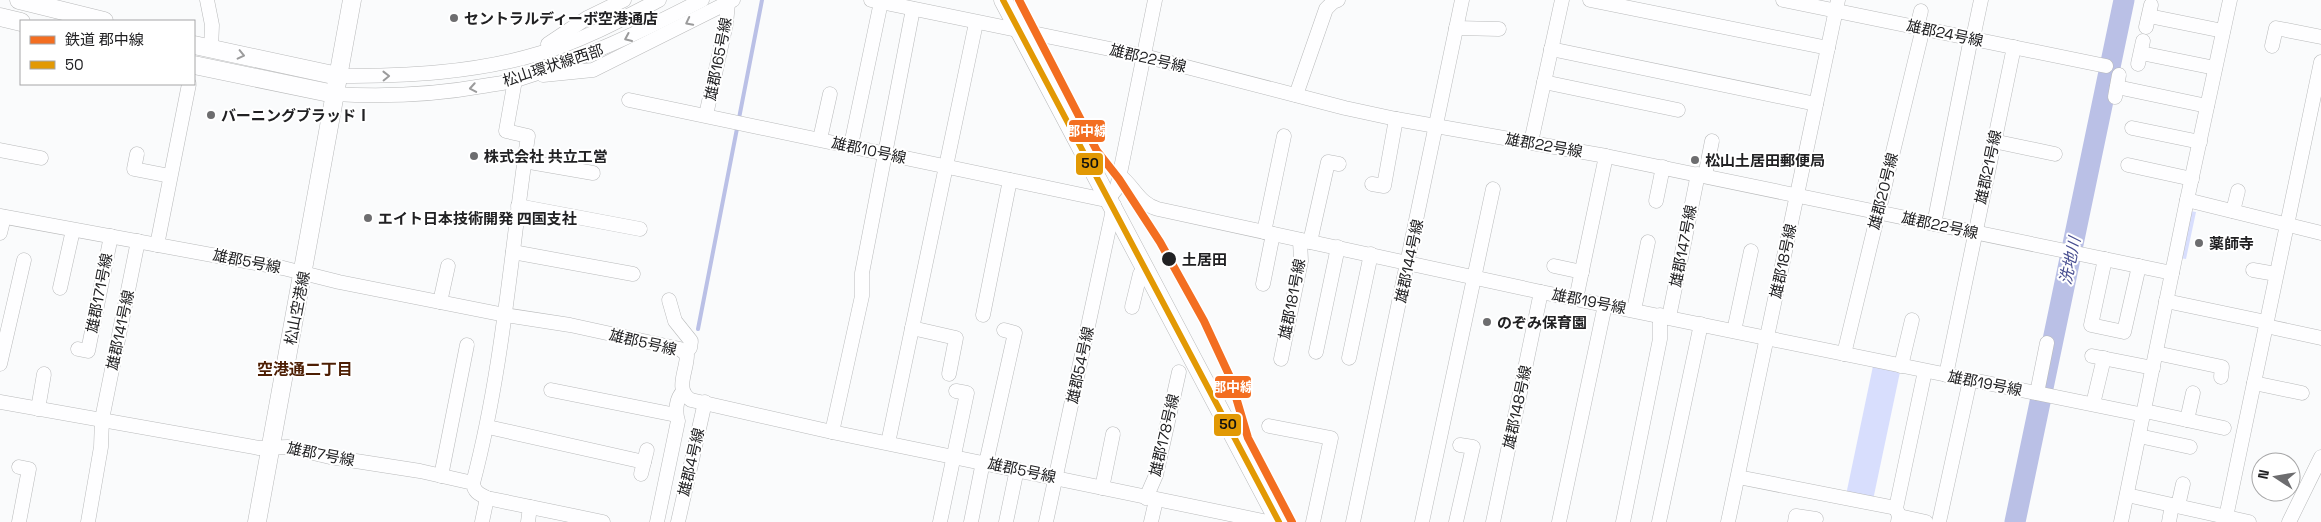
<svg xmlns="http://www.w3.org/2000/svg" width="2321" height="522" font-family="'Space Grotesk','Noto Sans JP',sans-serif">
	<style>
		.green { fill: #d8defd }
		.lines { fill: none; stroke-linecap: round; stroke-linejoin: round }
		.stream { stroke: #bac0e6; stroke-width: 4 }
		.river { stroke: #bac0e6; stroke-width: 21 }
		.minor-casing { stroke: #b9babb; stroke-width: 15 }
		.major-casing { stroke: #b9babb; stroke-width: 19 }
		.minor { stroke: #fefeff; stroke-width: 14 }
		.major { stroke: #fefeff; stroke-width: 18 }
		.bus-1-casing { stroke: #fff; stroke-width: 10 }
		.bus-1 { stroke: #e29904; stroke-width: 6 }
		.rail-1-casing { stroke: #fff; stroke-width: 11 }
		.rail-1 { stroke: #f36e21; stroke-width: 8 }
		.oneway { stroke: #9b9b9c }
		.poi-dot { fill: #6d6d6f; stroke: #fff; stroke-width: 2 }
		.stop-dot { fill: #212123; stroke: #fff; stroke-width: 2 }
		.labels { text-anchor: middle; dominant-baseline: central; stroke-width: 4; stroke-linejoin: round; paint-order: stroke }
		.poi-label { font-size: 15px; font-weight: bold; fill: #212123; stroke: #fff; text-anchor: start }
		.street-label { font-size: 15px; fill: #212123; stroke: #fff }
		.stop-label { font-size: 15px; font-weight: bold; fill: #212123; stroke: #fff; text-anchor: start }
		.water-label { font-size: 16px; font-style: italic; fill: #474d90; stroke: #fff }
		.neighbourhood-label { font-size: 16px; font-weight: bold; fill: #4d1e03; stroke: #fff }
		.line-badge { stroke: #fff; stroke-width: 2 }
		.badge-label { font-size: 14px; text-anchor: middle; font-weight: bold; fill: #fff }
		.pale-badge-label { font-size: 14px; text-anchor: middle; font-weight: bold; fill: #111 }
	</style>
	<rect width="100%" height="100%" fill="#fafbfc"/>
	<!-- green -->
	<g class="green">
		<polygon points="2190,211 2196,212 2186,259 2180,258"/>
		<polygon points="1873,366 1900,372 1873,500 1846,495"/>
	</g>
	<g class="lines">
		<!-- stream -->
		<polyline class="stream" points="698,329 762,0"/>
		<!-- river -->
		<polyline class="river" points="2015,522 2124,0"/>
		<defs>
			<g id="minor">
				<polyline points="207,0 212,25 211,49"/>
				<polyline points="871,0 1144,56 1345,108 1396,119 1606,156 2172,273 2187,200 2321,233"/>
				<polyline points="1590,0 1828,48"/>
				<polyline points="1783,0 2106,66"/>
				<polyline points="2149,16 2223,31"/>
				<polyline points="1917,27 1921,11"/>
				<polyline points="2146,27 2151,5"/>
				<polyline points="1456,28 1499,29"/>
				<polyline points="1973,38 1981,0"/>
				<polyline points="548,44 587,18 624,0"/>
				<polyline points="2272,46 2276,28 2321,37"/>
				<polyline points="1551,49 1816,104"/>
				<polyline points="2141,53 2215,68"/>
				<polyline points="2138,64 2143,41"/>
				<polyline points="543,75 593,70 733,0"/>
				<path d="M338,76C407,76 475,73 541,53C582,41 622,19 659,0"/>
				<polyline points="1544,82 1678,110"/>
				<polyline points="2117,87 2207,106"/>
				<path d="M334,94C385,97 433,95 483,86C494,84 506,83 516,80C582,60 642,31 702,0"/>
				<polyline points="1296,95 1326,9 1333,2 1338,0"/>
				<polyline points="2115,97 2119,75"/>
				<polyline points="629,100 1101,199 1109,198 1117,188 1155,0"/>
				<polyline points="706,115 726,24 728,3"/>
				<polyline points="2132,128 2200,142"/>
				<polyline points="820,139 830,94"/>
				<polyline points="1993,141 2055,154"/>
				<polyline points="1531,142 1562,0"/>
				<polyline points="851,145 881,2"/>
				<polyline points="0,150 41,158"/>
				<polyline points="137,154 134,169 170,176"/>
				<polyline points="524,161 593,173"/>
				<polyline points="2128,165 2192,179"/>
				<path d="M1119,175C1134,186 1139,204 1158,209L1541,292L2144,415"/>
				<polyline points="1705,176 1712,141"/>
				<polyline points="1372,184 1384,186 1396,119"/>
				<polyline points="2187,200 2230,0"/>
				<polyline points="1656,201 1663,167"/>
				<polyline points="518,206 640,229"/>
				<polyline points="2233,211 2238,191"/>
				<path d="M0,216L283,268L339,282L505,315L570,325L680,349L687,355C687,371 674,390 691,400L832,432L1268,522"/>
				<polyline points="1934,224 1971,38"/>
				<polyline points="1264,232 1284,136"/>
				<polyline points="0,233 4,217"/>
				<polyline points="1310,242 1328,162 1339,164"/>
				<polyline points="157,245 189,84"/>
				<polyline points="513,252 633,274"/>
				<polyline points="2105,259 2091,325 2124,332 2139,266"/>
				<polyline points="1554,266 1582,272"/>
				<polyline points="2253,270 2276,274"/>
				<polyline points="1263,284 1273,234"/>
				<polyline points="60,288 73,230"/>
				<polyline points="1576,299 1606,156"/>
				<polyline points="669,300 675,321 691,341 690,348 686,352"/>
				<polyline points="2166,301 2266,322"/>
				<polyline points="440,302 448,266"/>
				<polyline points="1132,307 1140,274 1145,268"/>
				<polyline points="1634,310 1648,242"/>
				<polyline points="983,315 1010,180"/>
				<polyline points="1669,317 1698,174"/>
				<polyline points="2266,326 2321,338"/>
				<polyline points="912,328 956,338 949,374"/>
				<polyline points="1734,331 1751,251"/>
				<polyline points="78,349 88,351 111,236"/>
				<polyline points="1316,352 1338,247"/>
				<polyline points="2156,353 2222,367 2221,377"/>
				<polyline points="1844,354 1923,28"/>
				<polyline points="2092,356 2153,368"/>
				<polyline points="1349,358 1371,254"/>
				<polyline points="1281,359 1301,261 1300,240"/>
				<polyline points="0,364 24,260"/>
				<polyline points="1901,366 1912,320"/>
				<polyline points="1946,375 2014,47"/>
				<polyline points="2254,383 2302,393"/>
				<polyline points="551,390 676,415"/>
				<polyline points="2037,393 2047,343"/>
				<path d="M0,402L259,448L288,447L330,457L420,471L473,483C474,492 479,494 487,498L603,522"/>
				<polyline points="2093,404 2104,358"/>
				<polyline points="38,409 44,374"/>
				<polyline points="2145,411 2224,428"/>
				<polyline points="2187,420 2193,393"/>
				<polyline points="1269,426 1331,438 1313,522"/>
				<polyline points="488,427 644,462"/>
				<polyline points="832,432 862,296 862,273 913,9"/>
				<polyline points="2139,436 2190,447"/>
				<polyline points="888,443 976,23"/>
				<polyline points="986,463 1015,333 1004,330"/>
				<polyline points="19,467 29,469 19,522"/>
				<polyline points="641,474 647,450"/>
				<polyline points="441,476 467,345"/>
				<polyline points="1738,477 1896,508"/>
				<path d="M473,483C503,369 511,252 528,136L506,131L515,80"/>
				<polyline points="1102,488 1113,434"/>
				<polyline points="2127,495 2249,522"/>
				<polyline points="1146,498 1156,475 1179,372"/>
				<polyline points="2178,506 2183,484"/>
				<polyline points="1899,516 1896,508 1925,371"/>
				<polyline points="2226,517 2321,62"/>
				<polyline points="88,522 101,447 102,419 138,241"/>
				<polyline points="482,522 487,498"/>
				<polyline points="528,522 530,507"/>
				<path d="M657,522L678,421C675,412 676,398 683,392"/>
				<polyline points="678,522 705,402"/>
				<polyline points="940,522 967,393 956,391"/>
				<polyline points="971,522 983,462"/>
				<polyline points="1006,522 1017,469"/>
				<polyline points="1046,522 1114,205"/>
				<polyline points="1151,522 1156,500"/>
				<polyline points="1353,522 1462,0"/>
				<polyline points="1422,522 1493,189"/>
				<polyline points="1456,522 1473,447 1460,445"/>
				<polyline points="1493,522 1541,292"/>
				<polyline points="1559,522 1605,305"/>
				<polyline points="1623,522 1660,339 1660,315"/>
				<polyline points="1659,522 1701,324"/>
				<polyline points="1728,522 1838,0"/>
				<polyline points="1795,522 1796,516 1816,519"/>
				<polyline points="1898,522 1899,516 1926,522"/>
				<polyline points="1939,522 1970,380"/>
				<polyline points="2121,522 2172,273"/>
				<polyline points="2169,522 2172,505"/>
				<polyline points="2289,522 2321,457"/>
			</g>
			<g id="major">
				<polyline points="19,0 104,21"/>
				<polyline points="1003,0 1279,522"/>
				<polyline points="0,17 21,22"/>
				<polyline points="194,45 338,76"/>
				<polyline points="194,65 334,94"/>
				<polyline points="257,522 352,0"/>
			</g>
		</defs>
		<!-- minor casing -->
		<use href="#minor" class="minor-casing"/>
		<!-- major casing -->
		<use href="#major" class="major-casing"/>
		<!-- minor -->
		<use href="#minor" class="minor"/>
		<!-- major -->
		<use href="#major" class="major"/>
		<defs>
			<polyline id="bus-1" points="1003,0 1279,522"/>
		</defs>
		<!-- bus-1 casing -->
		<use href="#bus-1" class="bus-1-casing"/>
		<!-- bus-1 -->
		<use href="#bus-1" class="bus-1"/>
		<defs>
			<polyline id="rail-1" points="1019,0 1097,151 1119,179 1160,242 1204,321 1230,377 1248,438 1292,522"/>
		</defs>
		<!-- rail-1 casing -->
		<use href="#rail-1" class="rail-1-casing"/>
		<!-- rail-1 -->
		<use href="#rail-1" class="rail-1"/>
	</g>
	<!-- one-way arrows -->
	<defs><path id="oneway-chevron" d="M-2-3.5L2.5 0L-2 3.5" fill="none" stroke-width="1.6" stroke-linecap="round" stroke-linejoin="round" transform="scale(1.25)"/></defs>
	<g class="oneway">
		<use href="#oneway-chevron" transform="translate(689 22) rotate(153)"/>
		<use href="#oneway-chevron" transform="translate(628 38) rotate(156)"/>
		<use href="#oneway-chevron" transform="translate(241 55) rotate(13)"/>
		<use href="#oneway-chevron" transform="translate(386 76) rotate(-1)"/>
		<use href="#oneway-chevron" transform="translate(473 88) rotate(170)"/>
	</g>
	<!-- markers -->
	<g class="poi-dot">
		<circle cx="454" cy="18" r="5"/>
		<circle cx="211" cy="115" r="5"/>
		<circle cx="474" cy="156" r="5"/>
		<circle cx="1695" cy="160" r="5"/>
		<circle cx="368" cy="218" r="5"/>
		<circle cx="2199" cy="243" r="5"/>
		<circle cx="1487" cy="322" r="5"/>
	</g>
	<circle class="stop-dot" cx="1169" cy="259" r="8"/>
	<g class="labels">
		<!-- poi labels -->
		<g class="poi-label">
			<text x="464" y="18">セントラルディーボ空港通店</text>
			<text x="221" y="115">バーニングブラッドⅠ</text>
			<text x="484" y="156">株式会社 共立工営</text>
			<text x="1705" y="160">松山土居田郵便局</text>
			<text x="378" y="218">エイト日本技術開発 四国支社</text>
			<text x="2209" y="243">薬師寺</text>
			<text x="1497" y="322">のぞみ保育園</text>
		</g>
		<!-- street labels -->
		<g class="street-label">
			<text transform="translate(1945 33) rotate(12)">雄郡24号線</text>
			<text transform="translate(1148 58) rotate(13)">雄郡22号線</text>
			<text transform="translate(718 59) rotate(-79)">雄郡165号線</text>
			<text transform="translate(553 65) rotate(-18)">松山環状線西部</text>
			<text transform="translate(1544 145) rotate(10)">雄郡22号線</text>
			<text transform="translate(869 150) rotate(12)">雄郡10号線</text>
			<text transform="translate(1988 167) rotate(-78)">雄郡21号線</text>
			<text transform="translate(1883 191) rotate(-76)">雄郡20号線</text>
			<text transform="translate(1940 225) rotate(12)">雄郡22号線</text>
			<text transform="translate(1683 246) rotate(-79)">雄郡147号線</text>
			<text transform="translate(247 261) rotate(11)">雄郡5号線</text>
			<text transform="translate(1409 261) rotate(-78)">雄郡144号線</text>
			<text transform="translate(1783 261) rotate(-78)">雄郡18号線</text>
			<text transform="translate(99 293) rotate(-79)">雄郡171号線</text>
			<text transform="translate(1292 299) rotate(-79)">雄郡181号線</text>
			<text transform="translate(1589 301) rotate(11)">雄郡19号線</text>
			<text transform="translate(297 308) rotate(-79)">松山空港線</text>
			<text transform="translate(120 330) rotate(-78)">雄郡141号線</text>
			<text transform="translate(643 342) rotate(13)">雄郡5号線</text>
			<text transform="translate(1080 365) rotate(-78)">雄郡54号線</text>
			<text transform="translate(1985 383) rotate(11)">雄郡19号線</text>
			<text transform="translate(1517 407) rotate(-78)">雄郡148号線</text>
			<text transform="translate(1164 435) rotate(-77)">雄郡178号線</text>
			<text transform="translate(321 454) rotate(11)">雄郡7号線</text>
			<text transform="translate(691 462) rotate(-77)">雄郡4号線</text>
			<text transform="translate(1022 470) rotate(12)">雄郡5号線</text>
		</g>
		<!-- stop labels -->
		<g class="stop-label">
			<text x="1182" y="259">土居田</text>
		</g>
		<!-- water labels -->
		<g class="water-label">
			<text transform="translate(2070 261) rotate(-78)">洗地川</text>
		</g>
		<!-- neighbourhood labels -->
		<g class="neighbourhood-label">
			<text x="305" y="369">空港通二丁目</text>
		</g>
	</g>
	<g class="line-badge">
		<rect x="1068" y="119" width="38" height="24" rx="5" fill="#f36e21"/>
		<rect x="1075" y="152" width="29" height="24" rx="5" fill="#e29904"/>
		<rect x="1214" y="375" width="38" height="24" rx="5" fill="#f36e21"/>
		<rect x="1213" y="413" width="29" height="24" rx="5" fill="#e29904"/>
	</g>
	<g class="badge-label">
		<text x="1087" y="136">郡中線</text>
		<text x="1233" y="392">郡中線</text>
	</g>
	<g class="pale-badge-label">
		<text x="1090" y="168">50</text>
		<text x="1228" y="429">50</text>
	</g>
	<!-- legend -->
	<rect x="20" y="20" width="175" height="65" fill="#ffffff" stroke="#a6a6a7"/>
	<rect x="30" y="36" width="25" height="8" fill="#f36e21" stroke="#a6a6a7"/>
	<text x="65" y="45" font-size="15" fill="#212123">鉄道 郡中線</text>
	<rect x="30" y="61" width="25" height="8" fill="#e29904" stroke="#a6a6a7"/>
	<text x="65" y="70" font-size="15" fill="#212123">50</text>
	<!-- north arrow -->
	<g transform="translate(2276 477) rotate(282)"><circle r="24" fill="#ffffff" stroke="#a6a6a7"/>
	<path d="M0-4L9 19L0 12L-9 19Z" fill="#6d6d6f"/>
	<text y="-8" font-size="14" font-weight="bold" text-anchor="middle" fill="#212123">N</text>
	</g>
</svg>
